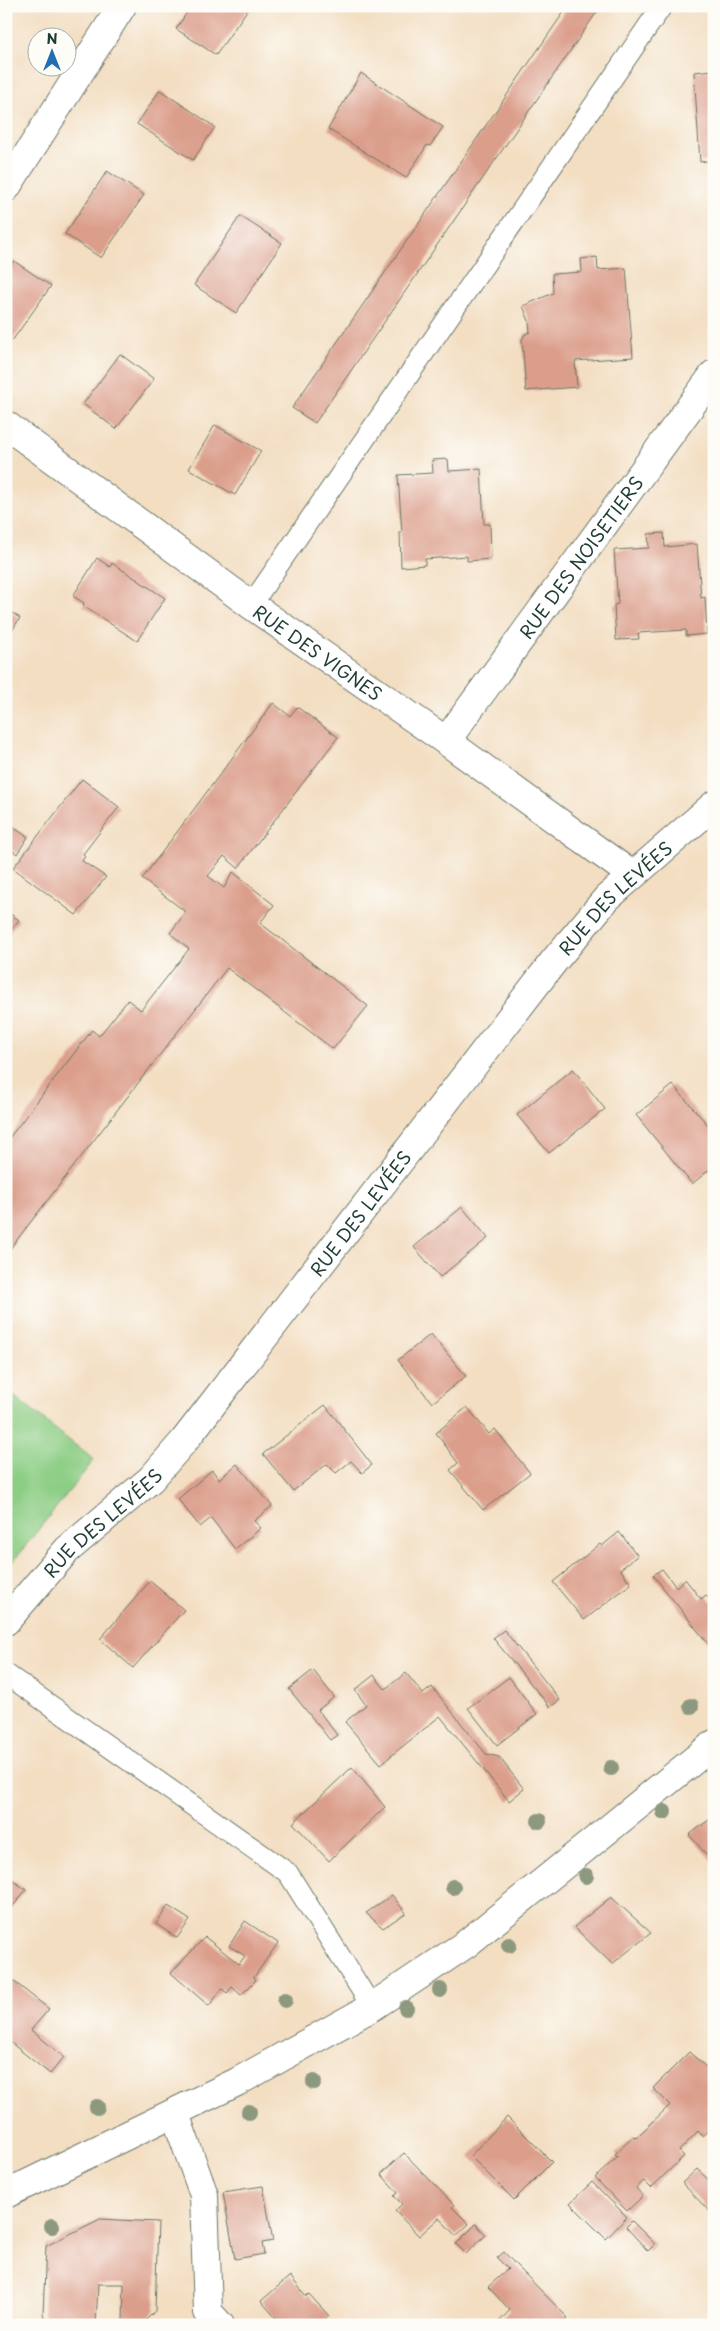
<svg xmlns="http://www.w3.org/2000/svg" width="720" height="2331" font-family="'Playpen Sans',sans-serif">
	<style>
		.green { fill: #8dce85; stroke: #56865c }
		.building { fill: #db9e8b }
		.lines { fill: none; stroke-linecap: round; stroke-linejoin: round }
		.service-casing { stroke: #697566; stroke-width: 22 }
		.minor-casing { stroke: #697566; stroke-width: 30 }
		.primary-casing { stroke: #697566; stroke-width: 30 }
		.service { stroke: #fff; stroke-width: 20 }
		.minor { stroke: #fff; stroke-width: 28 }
		.primary { stroke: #fff; stroke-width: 28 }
		.tree { fill: #8d997f }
		.labels { text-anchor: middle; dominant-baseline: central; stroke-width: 4.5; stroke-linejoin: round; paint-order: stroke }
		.street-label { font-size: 18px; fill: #1f3d34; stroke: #fdfcf7 }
	</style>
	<rect width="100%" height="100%" fill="#fdfcf7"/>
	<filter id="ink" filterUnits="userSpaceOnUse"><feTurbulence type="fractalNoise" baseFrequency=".02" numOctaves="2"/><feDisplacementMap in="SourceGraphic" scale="10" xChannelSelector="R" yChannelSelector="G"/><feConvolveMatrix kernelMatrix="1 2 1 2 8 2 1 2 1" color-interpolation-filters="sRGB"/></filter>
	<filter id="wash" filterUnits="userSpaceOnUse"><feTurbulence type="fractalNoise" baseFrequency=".0096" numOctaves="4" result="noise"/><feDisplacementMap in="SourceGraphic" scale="20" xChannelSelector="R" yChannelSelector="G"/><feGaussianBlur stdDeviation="1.12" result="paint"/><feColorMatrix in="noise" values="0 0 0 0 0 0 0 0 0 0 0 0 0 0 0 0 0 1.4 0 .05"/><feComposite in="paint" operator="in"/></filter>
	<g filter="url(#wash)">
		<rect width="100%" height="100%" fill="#f3dec2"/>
		<!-- green -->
		<polygon class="green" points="6,1390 94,1460 6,1570"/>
		<g id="blocks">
			<!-- building -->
			<g class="building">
				<polygon points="191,6 250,6 216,55 176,29"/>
				<polygon points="568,6 601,6 315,423 292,408"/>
				<polygon points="714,70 714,160 700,162 694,72"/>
				<polygon points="361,73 443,127 430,146 427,145 406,178 328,129"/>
				<polygon points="160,90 215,127 193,160 137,124"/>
				<polygon points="107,171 144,195 101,258 65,234"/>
				<polygon points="240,216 282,243 236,313 194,285"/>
				<polygon points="597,257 598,270 626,268 633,357 575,361 577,387 526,391 522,340 525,334 530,332 529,321 523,306 553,293 552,274 582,272 581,259"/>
				<polygon points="14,261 51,286 12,341 6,337 6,273"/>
				<polygon points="120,354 154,379 116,429 83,404"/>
				<polygon points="215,425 261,451 235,495 189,469"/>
				<polygon points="448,459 449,471 481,469 484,524 490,524 491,559 467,561 467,556 425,559 425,565 401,567 400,532 402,533 398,475 433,473 432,460"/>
				<polygon points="664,533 665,547 697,544 701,598 705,597 707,634 686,636 686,630 638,633 639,639 616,640 614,605 618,604 614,550 649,548 648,534"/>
				<polygon points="97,558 110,567 112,563 165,598 137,641 83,606 84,603 73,596"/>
				<polygon points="6,609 20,618 6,640"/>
				<polygon points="273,703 290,716 297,707 338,737 238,868 224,856 208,876 224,888 233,872 274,905 260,923 368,1006 333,1049 227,968 6,1254 6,1142 92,1030 99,1036 128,1000 141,1010 189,949 170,933 186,912 142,879"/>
				<polygon points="82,779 119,807 83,854 85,856 82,861 106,877 76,915 13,868"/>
				<polygon points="8,824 28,837 17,854 6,846 6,826"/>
				<polygon points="6,911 19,920 6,936"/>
				<polygon points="573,1069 605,1109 549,1153 517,1115"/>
				<polygon points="673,1085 714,1132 714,1166 692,1184 636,1115"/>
				<polygon points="462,1207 488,1238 440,1277 414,1247"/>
				<polygon points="431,1334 466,1376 432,1403 398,1360"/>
				<polygon points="325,1405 372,1465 362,1473 351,1461 336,1473 327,1464 293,1491 263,1454"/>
				<polygon points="467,1407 489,1434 495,1429 530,1473 483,1510 450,1470 458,1463 436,1433"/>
				<polygon points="237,1464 272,1506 254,1521 261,1528 235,1549 211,1518 200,1527 178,1499 212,1470 219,1479"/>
				<polygon points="619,1532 638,1556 620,1569 631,1584 584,1620 553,1582 600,1544 602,1546"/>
				<polygon points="662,1569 676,1587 685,1579 701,1599 706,1595 714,1604 714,1651 653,1575"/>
				<polygon points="150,1581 184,1610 133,1668 100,1639"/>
				<polygon points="504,1630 560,1700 550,1707 493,1638"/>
				<polygon points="313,1670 334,1697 318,1710 337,1735 330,1740 289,1689"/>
				<polygon points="406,1673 423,1694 432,1687 486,1754 499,1757 524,1789 509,1801 440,1716 381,1764 345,1722 366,1705 355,1690 374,1675 385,1689"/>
				<polygon points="509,1677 537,1714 497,1745 468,1708"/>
				<polygon points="352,1767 385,1807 329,1861 293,1823"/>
				<polygon points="714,1816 714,1863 689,1835"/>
				<polygon points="6,1875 26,1890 6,1915"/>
				<polygon points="392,1895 406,1913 383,1928 366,1913"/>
				<polygon points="611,1897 651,1933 612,1964 574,1927"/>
				<polygon points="168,1906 190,1920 177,1938 156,1924"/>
				<polygon points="245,1921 278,1943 254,1977 256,1980 241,1995 232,1987 227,1993 222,1989 209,2006 171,1973 205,1937 239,1964 245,1956 229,1946"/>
				<polygon points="12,1980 49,2009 31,2030 64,2057 50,2074 6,2039 6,1987"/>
				<polygon points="689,2052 714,2074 714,2125 702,2136 698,2131 679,2151 684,2156 651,2188 644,2181 636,2188 643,2196 627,2211 595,2178 618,2156 615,2154 634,2136 636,2138 670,2105 653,2088"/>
				<polygon points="507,2117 552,2162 514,2200 470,2156"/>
				<polygon points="404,2153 454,2205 452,2207 469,2224 456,2236 439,2218 419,2236 395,2211 402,2204 394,2196 398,2193 381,2174"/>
				<polygon points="697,2169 714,2185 714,2208 710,2212 682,2183"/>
				<polygon points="592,2182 627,2217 606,2239 570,2203"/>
				<polygon points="263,2186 273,2241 262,2243 264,2254 235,2259 223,2192"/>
				<polygon points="100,2219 158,2222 155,2311 144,2322 123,2322 124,2284 98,2284 96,2325 48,2325 43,2314 46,2246"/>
				<polygon points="632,2221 655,2244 648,2251 626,2227"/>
				<polygon points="476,2224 486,2235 466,2254 456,2244"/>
				<polygon points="504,2252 514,2263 568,2318 560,2325 496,2325 510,2310 488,2287 508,2269 497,2258"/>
				<polygon points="290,2276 306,2296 309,2294 329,2316 318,2325 282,2325 261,2301"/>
			</g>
		</g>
	</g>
	<g filter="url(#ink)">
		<use href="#blocks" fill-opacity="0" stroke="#697566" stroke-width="1"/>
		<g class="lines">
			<defs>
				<g id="service">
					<polyline points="251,605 662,6"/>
					<polyline points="6,1674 288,1873 372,2007"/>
				</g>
				<g id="minor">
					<polyline points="6,188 122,6"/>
					<path id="s1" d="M6,425L251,605L446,741L632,875"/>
					<path id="s2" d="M446,741L714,374"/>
					<path id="s3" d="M6,1621L67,1550L151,1479L184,1441L554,961L607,898L714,805"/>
					<polyline points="175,2114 204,2195 208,2312 220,2325"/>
				</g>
				<polyline id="primary" points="6,2194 237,2082 372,2007 466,1944 714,1744"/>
			</defs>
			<!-- service casing -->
			<use href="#service" class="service-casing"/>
			<!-- minor casing -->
			<use href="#minor" class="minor-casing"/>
			<!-- primary casing -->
			<use href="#primary" class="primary-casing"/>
			<!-- service -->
			<use href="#service" class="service"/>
			<!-- minor -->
			<use href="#minor" class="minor"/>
			<!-- primary -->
			<use href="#primary" class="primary"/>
		</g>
		<!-- trees -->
		<g class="tree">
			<circle cx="691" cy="1706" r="8"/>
			<circle cx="611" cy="1768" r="8"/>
			<circle cx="664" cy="1812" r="8"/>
			<circle cx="539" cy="1821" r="8"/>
			<circle cx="586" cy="1876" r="8"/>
			<circle cx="453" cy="1887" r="8"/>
			<circle cx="509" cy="1945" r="8"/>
			<circle cx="440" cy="1990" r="8"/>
			<circle cx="285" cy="2000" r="8"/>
			<circle cx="406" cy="2008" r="8"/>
			<circle cx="314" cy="2082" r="8"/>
			<circle cx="97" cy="2107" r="8"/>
			<circle cx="249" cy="2112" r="8"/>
			<circle cx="52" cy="2226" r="8"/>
		</g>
	</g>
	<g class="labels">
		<!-- street labels -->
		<g class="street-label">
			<text stroke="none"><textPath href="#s2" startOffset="228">RUE DES NOISETIERS</textPath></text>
			<text stroke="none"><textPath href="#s1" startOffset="386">RUE DES VIGNES</textPath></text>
			<text stroke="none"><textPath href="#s3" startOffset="948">RUE DES LEVÉES</textPath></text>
			<text stroke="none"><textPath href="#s3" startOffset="542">RUE DES LEVÉES</textPath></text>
			<text stroke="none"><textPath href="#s3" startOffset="138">RUE DES LEVÉES</textPath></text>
		</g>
	</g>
	<!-- margin -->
	<rect width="720" height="2331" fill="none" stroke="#fdfcf7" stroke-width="25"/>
	<!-- north arrow -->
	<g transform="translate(52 52)"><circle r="24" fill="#fdfcf7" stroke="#a4b0a9"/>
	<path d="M0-4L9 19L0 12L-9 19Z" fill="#1f6fb2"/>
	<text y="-8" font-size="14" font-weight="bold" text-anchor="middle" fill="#1f3d34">N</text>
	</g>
</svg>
